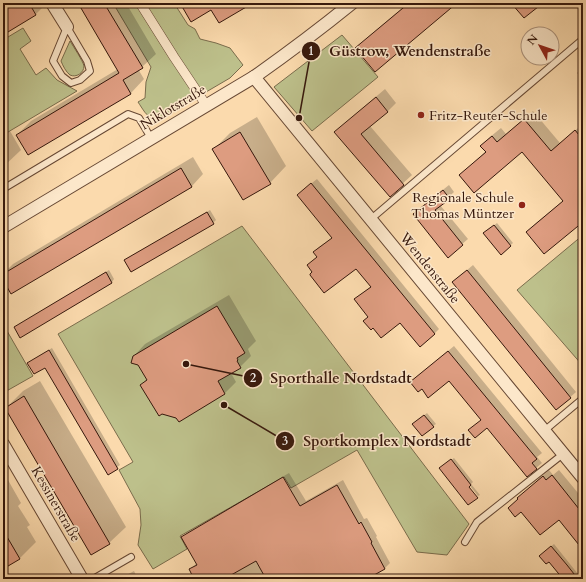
<svg xmlns="http://www.w3.org/2000/svg" width="586" height="582" font-family="Cardo,serif">
	<style>
		.green { fill: #bdc08b; stroke: #7a6c4c }
		.shadow { fill: #0003 }
		.building { fill: #dd9c80; stroke: #36180c }
		.lines { fill: none; stroke-linecap: round; stroke-linejoin: round }
		.service-casing { stroke: #674834; stroke-width: 8 }
		.pedestrian-casing { stroke: #674834; stroke-width: 10 }
		.minor-casing { stroke: #674834; stroke-width: 14 }
		.service { stroke: #fce7ca; stroke-width: 6 }
		.pedestrian { stroke: #fce7ca; stroke-width: 9 }
		.minor { stroke: #fce7ca; stroke-width: 12 }
		.poi-dot { fill: #8f2418; stroke: #fce7ca; stroke-width: 1.5 }
		.labels { text-anchor: middle; dominant-baseline: central; stroke-width: 3; stroke-linejoin: round; paint-order: stroke }
		.street-label { font-size: 14px; fill: #36180c; stroke: #fce7ca }
		.poi-label { font-size: 14px; fill: #36180c; stroke: #fce7ca; text-anchor: start }
		.leader { fill: none; stroke: #36180c; stroke-width: 1.5 }
		.callout-dot { fill: #36180c; stroke: #fce7ca; stroke-width: 1.5 }
		.mark-label { font-size: 12px; text-anchor: middle; font-weight: bold; fill: #fff }
		.callout-label { font-size: 15px; text-anchor: middle; font-weight: bold; fill: #36180c; stroke: #fce7ca; stroke-width: 3; stroke-linejoin: round; paint-order: stroke }
	</style>
	<rect width="100%" height="100%" fill="#fbdaad"/>
	<filter id="stains"><feTurbulence type="fractalNoise" baseFrequency=".005" numOctaves="4"/><feColorMatrix values="0 0 0 0 .2 0 0 0 0 .09 0 0 0 0 .02 0 0 0 .5 -.17"/></filter>
	<radialGradient id="worn" r=".72"><stop offset=".6" stop-color="#630" stop-opacity="0"/><stop offset="1" stop-color="#630" stop-opacity=".3"/></radialGradient>
	<!-- green -->
	<g class="green">
		<path d="M113,3H174L188,25L195,29L200,39L216,43L230,48L243,65L230,78L165,116C147,119 148,117 138,102L145,98L146,82L151,67Z"/>
		<polygon points="23,28 31,41 20,49 36,75 46,68 57,80 77,91 3,135 3,40"/>
		<polygon points="342,35 378,77 312,131 274,87"/>
		<path d="M70,41C73,46 83,61 84,66C84,73 76,78 70,75C66,72 63,66 61,61Z"/>
		<polygon points="242,226 469,524 447,555 417,552 357,450 291,488 284,477 180,536 187,549 153,569 138,545 141,525 140,509 119,470 133,462 58,334"/>
		<polygon points="583,235 583,366 517,290"/>
		<polygon points="3,324 33,376 3,393"/>
	</g>
	<!-- shadow -->
	<g class="shadow">
		<polygon points="3,3 47,3 36,14 3,34"/>
		<polygon points="79,3 126,3 156,54 142,67 138,69 144,79 131,93 29,154 17,135 31,121 118,69"/>
		<polygon points="408,3 455,3 356,49 368,37"/>
		<polygon points="583,66 583,80 577,73"/>
		<polygon points="385,89 396,103 387,112 370,126 412,175 390,195 335,132 344,124"/>
		<polygon points="533,111 560,143 583,124 583,221 527,232 536,223 564,200 522,151 460,175 486,151 482,146 490,137 501,128 506,134"/>
		<polygon points="257,117 286,166 270,183 214,149 230,133"/>
		<polygon points="10,131 21,150 3,167 3,136"/>
		<polygon points="193,157 203,174 192,186 11,293 3,278 3,274 13,264"/>
		<polygon points="317,179 439,329 434,334 400,321 373,327 360,295 371,286 356,268 313,272 308,265 318,256 314,252 319,247 333,237 303,190"/>
		<polygon points="449,185 454,192 440,205 468,239 448,256 414,214 419,209"/>
		<polygon points="210,210 216,220 213,223 131,271 128,258"/>
		<polygon points="497,223 513,243 501,253 487,231"/>
		<polygon points="473,265 576,392 557,409 453,282"/>
		<polygon points="109,270 114,279 112,282 20,336 15,327 18,325"/>
		<polygon points="229,295 256,341 248,349 251,356 240,367 231,373 236,382 225,393 179,420 141,385 147,379 134,356 145,344"/>
		<polygon points="454,346 542,453 537,457 542,463 536,468 481,420 449,380 417,377"/>
		<polygon points="52,348 120,465 108,474 45,366 31,361"/>
		<polygon points="40,381 126,527 109,543 6,408 23,391"/>
		<polygon points="427,413 436,424 433,426 416,422"/>
		<polygon points="454,458 473,482 471,484 480,495 478,496 467,482 443,466"/>
		<polygon points="549,470 553,475 559,470 583,499 582,500 583,501 583,548 559,518 519,498"/>
		<polygon points="289,473 306,501 343,480 364,519 367,518 377,536 376,537 390,563 385,568 365,579 195,579 190,569 197,563 182,537 188,532"/>
		<polygon points="3,476 6,481 8,480 21,503 18,506 30,525 27,527 36,542 20,558 3,568"/>
		<polygon points="554,544 582,579 564,579 549,560 543,553"/>
		<polygon points="134,571 138,579 119,579"/>
	</g>
	<!-- building -->
	<g class="building">
		<polygon points="12,3 29,3 36,15 3,35 3,9"/>
		<polygon points="78,3 104,3 143,68 123,80 131,94 28,155 16,135 119,73"/>
		<polygon points="180,3 253,3 219,23 211,10 191,22"/>
		<polygon points="409,3 457,3 375,72 355,48"/>
		<polygon points="511,3 543,3 524,18"/>
		<polygon points="376,97 388,112 361,134 404,185 390,197 334,132"/>
		<polygon points="524,119 551,151 575,130 583,140 583,222 544,254 526,232 563,201 522,152 474,193 459,175 486,152 480,146 492,136 497,142"/>
		<polygon points="240,132 271,184 243,200 212,149"/>
		<polygon points="181,168 192,187 11,294 3,280 3,274"/>
		<polygon points="311,183 435,334 420,347 400,323 381,338 373,328 371,330 363,321 368,317 354,299 371,287 356,269 324,293 310,275 310,274 312,272 307,265 317,257 313,252 332,238 297,195"/>
		<polygon points="443,190 450,199 435,210 463,245 448,258 413,214"/>
		<polygon points="207,212 214,224 131,272 124,260"/>
		<polygon points="494,225 511,246 501,255 483,233"/>
		<polygon points="467,270 571,398 556,410 452,282"/>
		<polygon points="106,272 112,283 20,338 14,327"/>
		<polygon points="217,306 245,353 237,358 238,360 237,361 241,368 218,381 225,394 179,422 176,418 162,414 159,416 140,385 147,380 138,365 131,363 133,356"/>
		<polygon points="49,350 118,469 108,475 45,368 34,374 27,363"/>
		<polygon points="448,351 537,459 532,463 537,469 527,477 487,428 475,438 468,430 481,420 449,381 428,398 422,389 418,392 410,382"/>
		<polygon points="24,396 110,544 91,555 5,408"/>
		<polygon points="424,415 434,427 422,436 412,424"/>
		<polygon points="451,459 471,485 469,487 478,498 468,505 439,468"/>
		<polygon points="552,475 583,514 583,550 559,520 540,535 521,512 515,517 508,508 518,499 517,498 543,476 546,480"/>
		<polygon points="283,477 300,506 337,485 359,524 361,522 372,542 371,543 385,569 367,579 266,579 256,561 224,579 194,579 189,569 197,565 181,537"/>
		<polygon points="3,530 20,559 3,569"/>
		<polygon points="551,546 567,565 578,579 563,579 549,562 546,564 539,556"/>
	</g>
	<g class="lines">
		<defs>
			<g id="service">
				<polygon points="67,27 87,61 90,71 80,80 71,83 62,76 53,61"/>
				<polyline points="3,189 128,114 139,118 151,138"/>
				<polyline points="371,219 583,39"/>
				<polyline points="544,431 581,400 583,400"/>
				<polyline points="465,542 477,522 563,454"/>
				<polyline points="93,579 131,557"/>
			</g>
			<polyline id="pedestrian" points="140,3 174,57 206,105"/>
			<g id="minor">
				<polyline points="52,3 67,27"/>
				<polyline points="254,77 583,478"/>
				<path d="M3,227L254,77C288,53 320,29 352,3"/>
				<polyline points="3,444 82,579"/>
			</g>
		</defs>
		<!-- service casing -->
		<use href="#service" class="service-casing"/>
		<!-- pedestrian casing -->
		<use href="#pedestrian" class="pedestrian-casing"/>
		<!-- minor casing -->
		<use href="#minor" class="minor-casing"/>
		<!-- service -->
		<use href="#service" class="service"/>
		<!-- pedestrian -->
		<use href="#pedestrian" class="pedestrian"/>
		<!-- minor -->
		<use href="#minor" class="minor"/>
	</g>
	<!-- markers -->
	<g class="poi-dot">
		<circle cx="421" cy="115" r="4"/>
		<circle cx="522" cy="205" r="4"/>
	</g>
	<g class="labels">
		<!-- street labels -->
		<g class="street-label">
			<text transform="translate(173 107) rotate(-31)">Niklotstraße</text>
			<text transform="translate(430 268) rotate(51)">Wendenstraße</text>
			<text transform="translate(56 504) rotate(60)">Kessinerstraße</text>
		</g>
		<!-- poi labels -->
		<g class="poi-label">
			<text x="429" y="115">Fritz-Reuter-Schule</text>
			<text x="514" y="197" text-anchor="end">Regionale Schule<tspan x="514" dy="16">Thomas Müntzer</tspan></text>
		</g>
	</g>
	<!-- callouts -->
	<path class="leader" d="M299 118L311 51M186 364L253 378M224 405L285 441"/>
	<g class="callout-dot">
		<circle cx="299" cy="118" r="4"/>
		<circle cx="186" cy="364" r="4"/>
		<circle cx="224" cy="405" r="4"/>
		<circle cx="311" cy="51" r="10"/>
		<circle cx="253" cy="378" r="10"/>
		<circle cx="285" cy="441" r="10"/>
	</g>
	<g class="mark-label">
		<text x="311" y="55">1</text>
		<text x="253" y="382">2</text>
		<text x="285" y="445">3</text>
	</g>
	<g class="callout-label">
		<text x="410" y="56">Güstrow, Wendenstraße</text>
		<text x="341" y="383">Sporthalle Nordstadt</text>
		<text x="387" y="446">Sportkomplex Nordstadt</text>
	</g>
	<!-- margin -->
	<rect width="586" height="582" fill="none" stroke="#fbdaad" stroke-width="16"/>
	<rect x="4" y="4" width="578" height="574" fill="none" stroke="#36180c" stroke-width="2"/>
	<rect x="8" y="8" width="570" height="566" fill="none" stroke="#36180c"/>
	<!-- north arrow -->
	<g transform="translate(540 46) rotate(310)"><circle r="19" fill="#fce7ca" stroke="#ad947e"/>
	<path d="M0-3L7 15L0 10L-7 15Z" fill="#8f2418"/>
	<text y="-6" font-size="11" font-weight="bold" text-anchor="middle" fill="#36180c">N</text>
	</g>
	<rect width="100%" height="100%" filter="url(#stains)"/>
	<rect width="100%" height="100%" fill="url(#worn)"/>
</svg>
